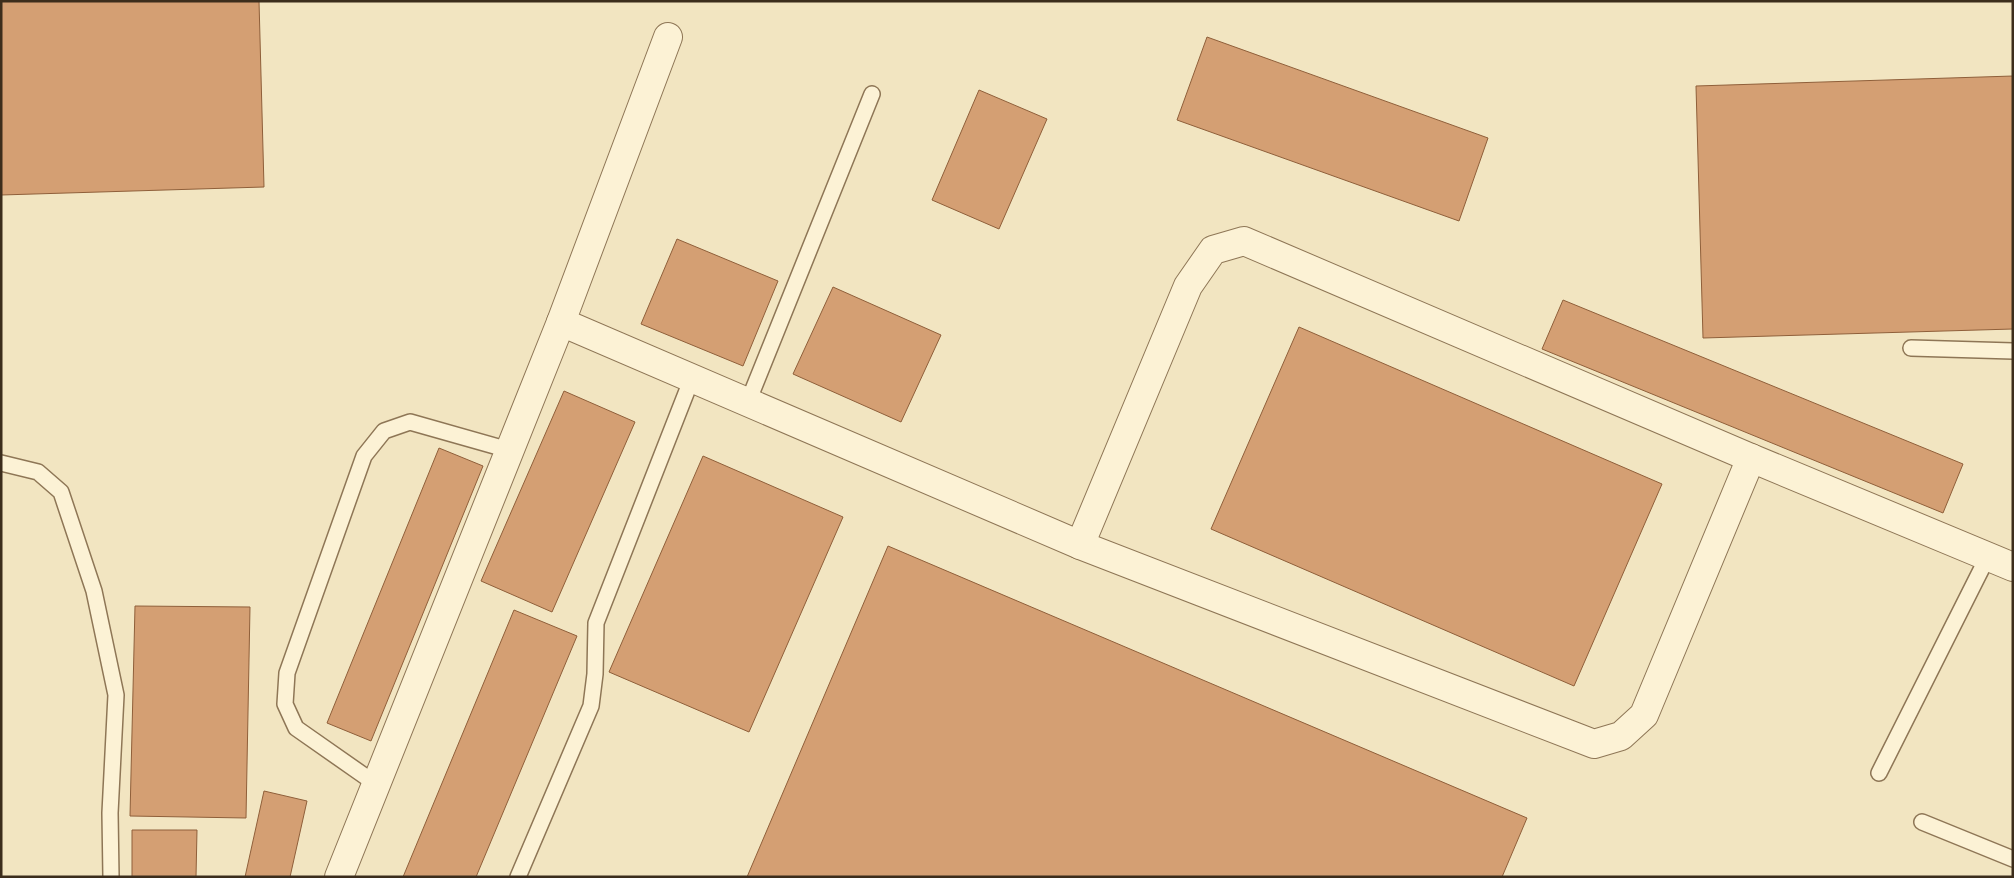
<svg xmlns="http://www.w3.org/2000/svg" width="2014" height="878" font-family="'IBM Plex Serif',serif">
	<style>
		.building { fill: #d49f73; stroke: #8f5f3a }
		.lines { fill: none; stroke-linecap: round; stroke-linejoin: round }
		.lane-casing { stroke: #8e7656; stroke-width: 18 }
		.street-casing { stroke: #8e7656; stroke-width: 30 }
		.lane { stroke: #fcf2d5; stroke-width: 15 }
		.street { stroke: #fcf2d5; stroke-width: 28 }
	</style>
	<rect width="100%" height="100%" fill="#f2e5c1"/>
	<!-- building -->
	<g class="building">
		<polygon points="1,1 259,1 264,187 1,195"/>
		<polygon points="1207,37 1488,138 1459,221 1177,120"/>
		<polygon points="2013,76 2013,329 1703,338 1696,86"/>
		<polygon points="979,90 1047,119 999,229 932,200"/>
		<polygon points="677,239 778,281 743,366 641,324"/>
		<polygon points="833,287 941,335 901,422 793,374"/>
		<polygon points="1563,300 1963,464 1943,513 1542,349"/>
		<polygon points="1299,327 1662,484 1574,686 1211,529"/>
		<polygon points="564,391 635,422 552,612 481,581"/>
		<polygon points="439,448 483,466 371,741 327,723"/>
		<polygon points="703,456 843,517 749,732 609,672"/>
		<polygon points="888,546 1527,818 1502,877 747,877"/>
		<polygon points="135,606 250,607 246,818 130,816"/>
		<polygon points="514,610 577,636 476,877 403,877"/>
		<polygon points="264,791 307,801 290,877 245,877"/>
		<polygon points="132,830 197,830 196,877 132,877"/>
	</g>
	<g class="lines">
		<defs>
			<g id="lane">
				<polyline points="1911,348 2013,351"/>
				<polyline points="748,402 872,94"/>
				<polyline points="1,463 38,472 61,492 94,591 116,695 110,813 111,877"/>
				<polyline points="1879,773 1988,556"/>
				<polyline points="376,784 296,728 285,704 287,673 364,456 384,431 410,422 509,450"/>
				<polyline points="1922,822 2013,859"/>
				<polyline points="518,877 591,706 595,674 596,623 692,378"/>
			</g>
			<g id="street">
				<polyline points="561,322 1080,545 1594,744 1621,736 1644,715 1751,458"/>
				<polyline points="1080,545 1188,286 1213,250 1244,241 1751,458 2013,567"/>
				<polyline points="339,877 561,322 668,37"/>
			</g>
		</defs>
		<!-- lane casing -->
		<use href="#lane" class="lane-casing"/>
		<!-- street casing -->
		<use href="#street" class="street-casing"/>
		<!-- lane -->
		<use href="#lane" class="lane"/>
		<!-- street -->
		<use href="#street" class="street"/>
	</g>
	<!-- border -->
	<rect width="2014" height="878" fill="none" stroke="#3c2d1c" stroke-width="5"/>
</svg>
